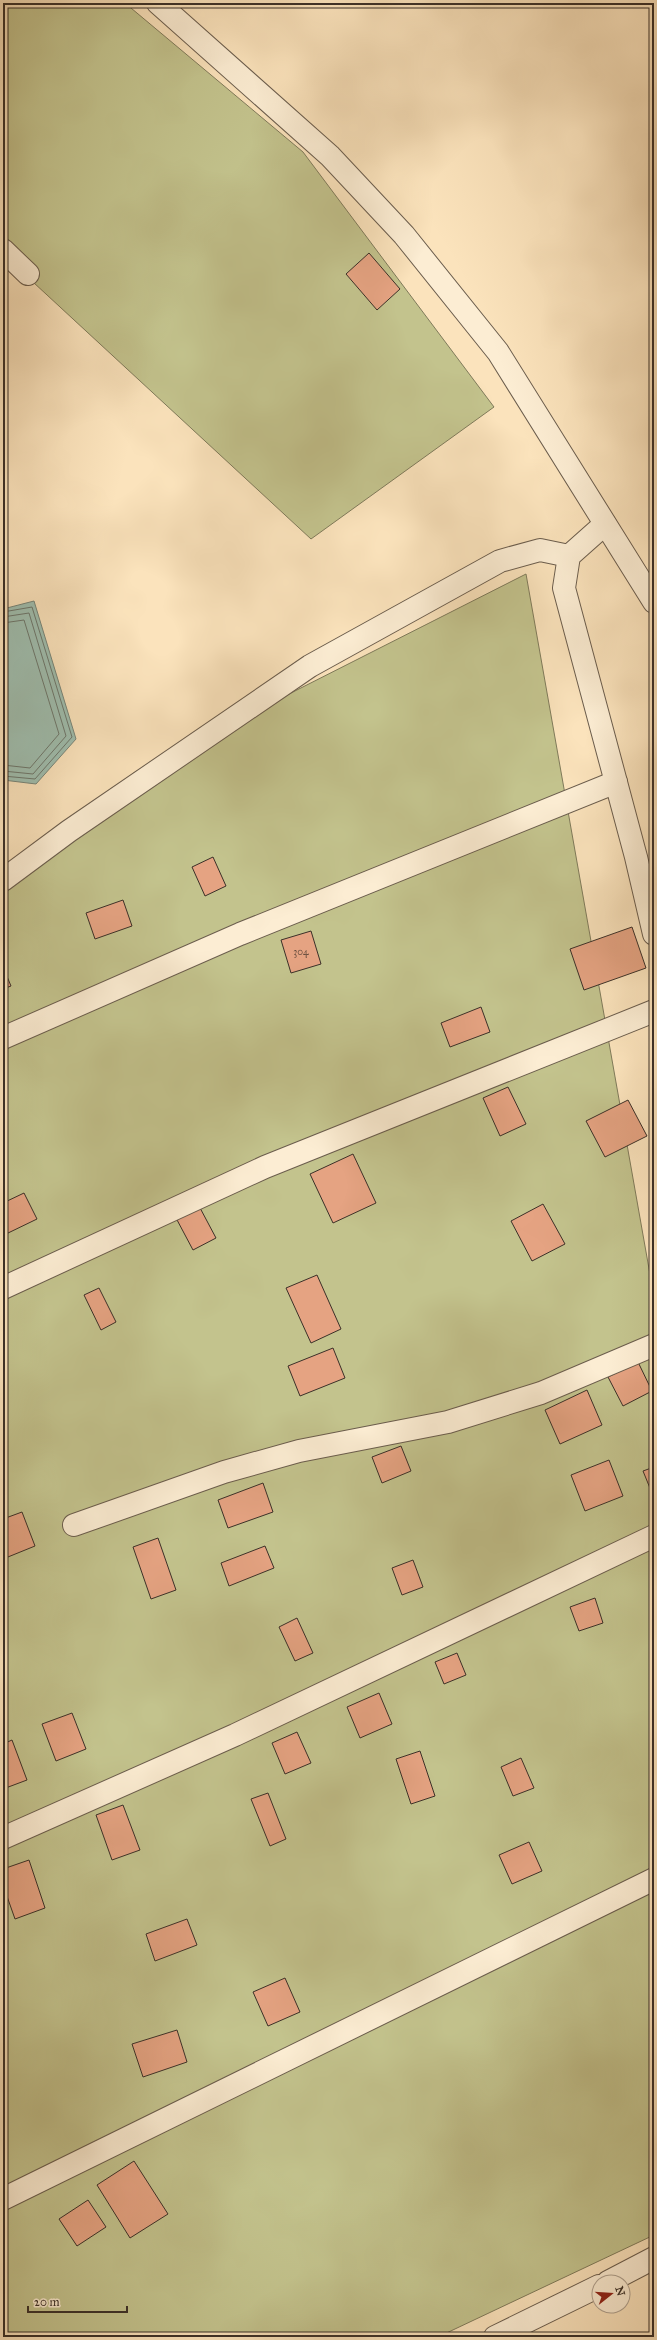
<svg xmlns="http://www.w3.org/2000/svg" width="657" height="2340" font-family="'IM FELL Great Primer',serif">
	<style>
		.green { fill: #c3c38d; stroke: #7f7a5a }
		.water { fill: #9fbeaf; stroke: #778579 }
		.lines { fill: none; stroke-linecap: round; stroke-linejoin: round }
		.shore { stroke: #6d776c; stroke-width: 1 }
		.building { fill: #e5a382; stroke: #3b3028 }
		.minor-casing { stroke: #6b5d4d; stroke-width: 24 }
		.minor { stroke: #fcedd3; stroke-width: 22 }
		.labels { text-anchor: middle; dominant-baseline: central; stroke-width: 3; stroke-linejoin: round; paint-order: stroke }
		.number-label { font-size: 10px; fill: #664d3e }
	</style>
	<rect width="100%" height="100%" fill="#fbe3bc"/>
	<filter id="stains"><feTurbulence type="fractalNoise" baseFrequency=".005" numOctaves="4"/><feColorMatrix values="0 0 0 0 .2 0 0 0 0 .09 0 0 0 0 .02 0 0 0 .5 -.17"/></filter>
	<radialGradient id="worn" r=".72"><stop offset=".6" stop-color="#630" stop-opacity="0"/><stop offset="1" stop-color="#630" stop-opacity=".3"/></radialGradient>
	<!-- green -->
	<g class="green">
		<polygon points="3,3 125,3 303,152 494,407 311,539 7,258 3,262"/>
		<polygon points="526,574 654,1297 654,2235 438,2337 3,2337 3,878 135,772"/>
	</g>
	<!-- water -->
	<polygon class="water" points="34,601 76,739 36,784 3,780 3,609"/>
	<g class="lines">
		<!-- shore -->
		<g class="shore">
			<polyline points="3,612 32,607 72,737 35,779 3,776"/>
			<polyline points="3,617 29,613 66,736 33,774 3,771"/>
			<polyline points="3,623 24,620 59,734 30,768 3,765"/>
		</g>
	</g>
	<!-- building -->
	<g class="building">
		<polygon points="369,253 400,289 377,310 346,274"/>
		<polygon points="213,857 226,886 205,896 192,867"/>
		<polygon points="123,900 132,926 95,939 86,913"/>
		<polygon points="632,927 646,968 584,990 570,949"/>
		<polygon points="311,931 321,964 291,973 281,940"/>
		<polygon points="3,967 11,986 3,989"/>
		<polygon points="481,1007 490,1032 450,1047 441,1023"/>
		<polygon points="508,1087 526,1124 500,1136 483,1098"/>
		<polygon points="628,1100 647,1136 605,1157 586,1121"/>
		<polygon points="353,1154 376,1203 333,1223 310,1174"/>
		<polygon points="24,1193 37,1219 6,1234 3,1228 3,1203"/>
		<polygon points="543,1204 565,1244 532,1261 511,1221"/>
		<polygon points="199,1206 216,1238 193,1250 176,1218"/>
		<polygon points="317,1275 341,1329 311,1343 286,1288"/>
		<polygon points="99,1288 116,1322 101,1330 84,1295"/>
		<polygon points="333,1348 345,1378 300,1396 288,1366"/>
		<polygon points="638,1362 652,1391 623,1406 608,1377"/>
		<polygon points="587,1390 602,1425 560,1444 545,1410"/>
		<polygon points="401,1446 411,1471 382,1483 372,1457"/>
		<polygon points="609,1460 623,1496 585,1511 571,1475"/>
		<polygon points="654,1467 654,1498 643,1471"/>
		<polygon points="263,1483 273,1512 228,1528 218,1500"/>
		<polygon points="22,1512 35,1546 3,1559 3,1519"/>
		<polygon points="158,1538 176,1590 151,1599 133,1547"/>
		<polygon points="265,1546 274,1568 229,1586 221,1563"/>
		<polygon points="413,1560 423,1587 402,1595 392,1568"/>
		<polygon points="595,1598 603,1623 579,1631 570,1607"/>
		<polygon points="297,1618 313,1653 295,1661 279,1627"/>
		<polygon points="457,1653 466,1675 444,1684 435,1662"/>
		<polygon points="379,1693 392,1724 360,1738 347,1707"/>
		<polygon points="72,1713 86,1749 56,1761 42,1724"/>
		<polygon points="297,1732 311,1763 285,1774 272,1743"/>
		<polygon points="12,1740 27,1780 3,1789 3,1744"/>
		<polygon points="420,1751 435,1796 411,1804 396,1759"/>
		<polygon points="521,1758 534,1788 513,1796 501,1767"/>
		<polygon points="268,1793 286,1839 270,1846 251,1799"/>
		<polygon points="123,1805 140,1850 112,1860 96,1815"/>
		<polygon points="529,1842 542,1871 512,1884 499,1855"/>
		<polygon points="29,1860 45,1908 15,1919 3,1885 3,1869"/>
		<polygon points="187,1919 197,1945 155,1961 146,1934"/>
		<polygon points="285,1978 300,2012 268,2026 253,1992"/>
		<polygon points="177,2030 187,2062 143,2077 132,2044"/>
		<polygon points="134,2161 168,2214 130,2238 97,2185"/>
		<polygon points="88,2200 106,2227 77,2246 59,2219"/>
	</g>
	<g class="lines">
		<defs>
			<g id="minor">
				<polyline points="158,3 330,156 404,235 498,352 654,602"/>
				<polyline points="3,250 28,274"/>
				<polyline points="605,524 569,556 564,588 636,857 654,934"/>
				<polyline points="3,880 69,831 310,666 500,561 540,550 569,556"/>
				<polyline points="3,1038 240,934 616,782"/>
				<polyline points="3,1288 265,1167 654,1011"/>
				<polyline points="74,1525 224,1472 299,1451 448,1422 541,1393 654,1345"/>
				<polyline points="3,1838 235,1735 654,1536"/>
				<polyline points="3,2199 654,1879"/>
				<polyline points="608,2282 654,2258"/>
				<polyline points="495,2337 599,2286"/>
			</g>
		</defs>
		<!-- minor casing -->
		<use href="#minor" class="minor-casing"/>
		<!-- minor -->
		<use href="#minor" class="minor"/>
	</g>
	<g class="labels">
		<!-- number labels -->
		<g class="number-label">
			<text x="301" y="952">304</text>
		</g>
	</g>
	<!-- margin -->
	<rect width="657" height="2340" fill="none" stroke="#fbe3bc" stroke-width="16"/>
	<rect x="4" y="4" width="649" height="2332" fill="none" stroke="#3b3028" stroke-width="2"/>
	<rect x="8" y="8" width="641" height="2324" fill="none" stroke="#3b3028"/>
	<!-- north arrow -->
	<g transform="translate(611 2294) rotate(73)"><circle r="19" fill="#fcedd3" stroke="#afa18f"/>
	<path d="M0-3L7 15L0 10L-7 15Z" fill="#8f2418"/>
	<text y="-6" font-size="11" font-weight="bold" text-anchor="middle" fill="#3b3028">N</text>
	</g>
	<!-- scale -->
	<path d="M28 2306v6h99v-6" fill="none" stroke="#3b3028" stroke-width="2"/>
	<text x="34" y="2306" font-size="12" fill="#3b3028" stroke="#fcedd3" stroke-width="3" paint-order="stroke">20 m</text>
	<rect width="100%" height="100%" filter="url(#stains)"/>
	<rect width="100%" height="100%" fill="url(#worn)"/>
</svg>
